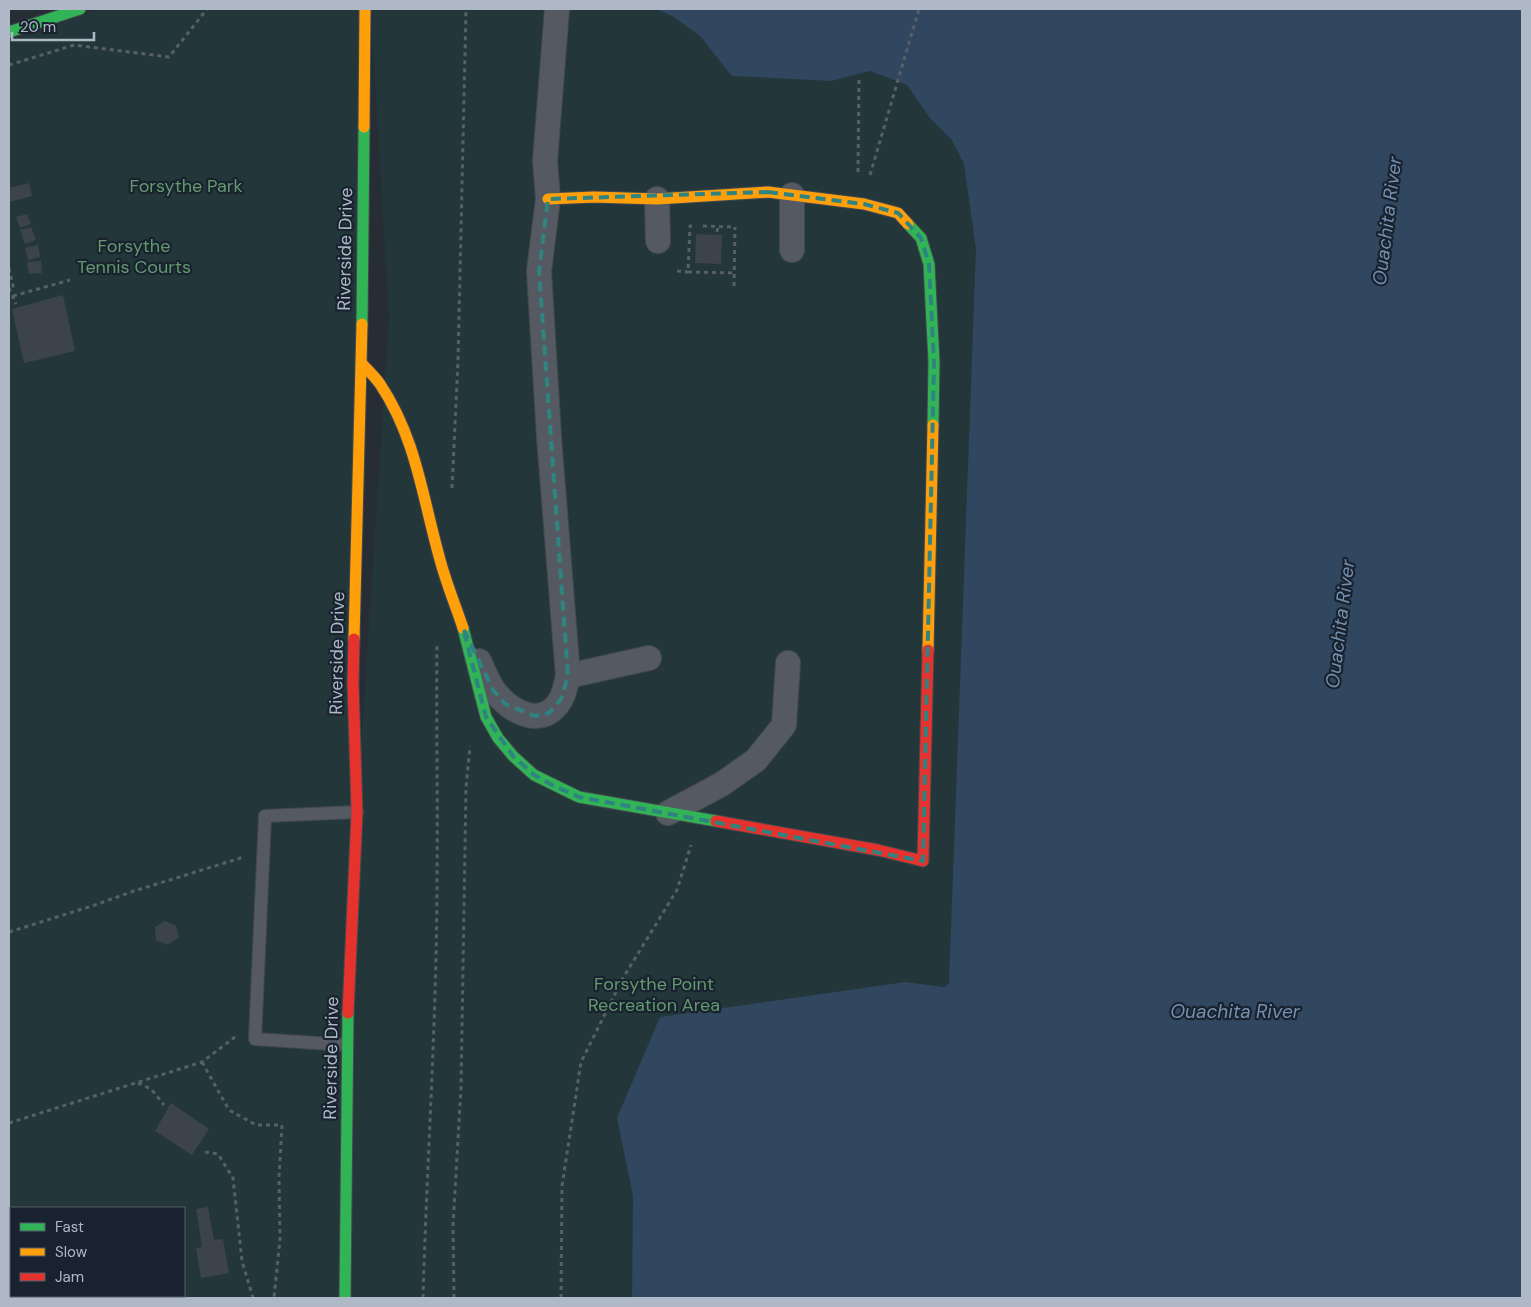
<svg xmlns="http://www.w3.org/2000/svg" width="1531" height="1307" font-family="'DM Sans',sans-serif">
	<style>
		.green { fill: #23373a; fill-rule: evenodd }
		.water { fill: #31465f }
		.building { fill: #3d434a }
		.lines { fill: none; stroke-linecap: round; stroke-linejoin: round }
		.lane-casing { stroke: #44494f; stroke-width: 14 }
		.street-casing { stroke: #44494f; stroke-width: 26 }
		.fast-casing { stroke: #44494f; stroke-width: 13 }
		.slow-casing { stroke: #44494f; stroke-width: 13 }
		.jam-casing { stroke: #44494f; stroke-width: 13 }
		.path { stroke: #585f66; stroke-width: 3; stroke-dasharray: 4 4; stroke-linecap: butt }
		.lane { stroke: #555a62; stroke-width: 12 }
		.street { stroke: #555a62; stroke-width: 24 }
		.fast { stroke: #30b455; stroke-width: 11 }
		.slow { stroke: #ff9f0a; stroke-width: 11 }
		.jam { stroke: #e5322d; stroke-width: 11 }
		.marked { fill: none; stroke: #2f8380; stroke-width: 4; stroke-dasharray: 10 6; stroke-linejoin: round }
		.labels { text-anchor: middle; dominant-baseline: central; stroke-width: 4.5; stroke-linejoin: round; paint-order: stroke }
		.park-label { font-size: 18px; fill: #64996e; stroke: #19232f }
		.street-label { font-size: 18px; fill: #aeb8c7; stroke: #19232f }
		.water-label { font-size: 19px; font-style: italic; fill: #7490b1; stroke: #19232f }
	</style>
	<rect width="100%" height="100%" fill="#262d34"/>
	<!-- green -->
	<path class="green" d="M100,9H365L357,812L389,318L371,9H693L897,55L984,131L947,1298H9V40ZM11,1208H184V1296H11Z"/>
	<!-- water -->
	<polygon class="water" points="656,9 1522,9 1522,1298 632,1298 633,1196 617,1118 660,1017 905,982 944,987 949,983 976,249 964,164 952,140 930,118 907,85 870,71 831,81 732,76 700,36 674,17"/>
	<!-- building -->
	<g class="building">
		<polygon points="29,183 32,196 9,202 9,188"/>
		<polygon points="27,214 31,224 20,228 16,217"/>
		<polygon points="31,227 36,240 25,244 20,230"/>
		<polygon points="696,234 722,235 721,264 695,263"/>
		<polygon points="38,245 40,257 28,260 25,248"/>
		<polygon points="41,261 42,273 29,274 27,262"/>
		<polygon points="63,295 75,351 24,363 12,309"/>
		<polygon points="165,921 176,926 179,937 168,945 156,940 155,927"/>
		<polygon points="171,1103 209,1129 192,1155 155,1131"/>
		<polygon points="208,1207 214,1240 223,1239 229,1273 201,1278 196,1248 202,1247 196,1209"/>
	</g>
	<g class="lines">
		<defs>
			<polyline id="lane" points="347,1045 255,1039 265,816 357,812"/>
			<g id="street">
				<polyline points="657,199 658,241"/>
				<polyline points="792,250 792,195"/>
				<path d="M479,661C484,671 488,683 495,692C512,713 544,730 561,699C565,692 566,683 568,676L549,437L539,271L548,199L545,161L557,9"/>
				<polyline points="568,676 649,658"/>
				<polyline points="668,813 722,784 756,760 784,725 788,663"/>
			</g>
			<g id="fast">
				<polyline points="9,32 80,9"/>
				<polyline points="908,224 921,238 929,264 934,362 933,425"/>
				<polyline points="362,324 364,127"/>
				<polyline points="463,628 486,717 498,738 513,756 534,775 579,797 716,821"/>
				<polyline points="345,1298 348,1013"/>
			</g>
			<g id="slow">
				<polyline points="364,127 365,9"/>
				<polyline points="548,199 594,197 657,199 768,192 864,204 898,213 908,224"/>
				<path d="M362,364C368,370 375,377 380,384C416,438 422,495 439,556C445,580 455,604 463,628"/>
				<polyline points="354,639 362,324"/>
				<polyline points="928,650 933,425"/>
			</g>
			<g id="jam">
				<polyline points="716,821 878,850 923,861 928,650"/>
				<polyline points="348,1013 357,812 353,684 354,639"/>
			</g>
		</defs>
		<!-- lane casing -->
		<use href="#lane" class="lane-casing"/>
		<!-- street casing -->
		<use href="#street" class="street-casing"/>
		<!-- fast casing -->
		<use href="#fast" class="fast-casing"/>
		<!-- slow casing -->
		<use href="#slow" class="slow-casing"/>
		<!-- jam casing -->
		<use href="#jam" class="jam-casing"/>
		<!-- path -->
		<g class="path">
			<polyline points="9,65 74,45 169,57 207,9"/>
			<polyline points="858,172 859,77"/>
			<polyline points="870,175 919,9"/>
			<polyline points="692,226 690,226 688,272 734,273"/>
			<polyline points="703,226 735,227"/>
			<polyline points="717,232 718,226"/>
			<polyline points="9,268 13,286 9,288"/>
			<polyline points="677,271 688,272"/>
			<polyline points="734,286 735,227"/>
			<polyline points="9,288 16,304"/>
			<polyline points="13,296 70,280"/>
			<polyline points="452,488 458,361 466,9"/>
			<polyline points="9,932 92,906 134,891 244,857"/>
			<polyline points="202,1062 229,1110 256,1125 282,1125 279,1177 280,1239 274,1298"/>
			<polyline points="138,1083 151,1089 164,1105"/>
			<polyline points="9,1123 202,1062 235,1037"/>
			<polyline points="205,1152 218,1154 233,1178 242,1261 253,1298"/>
			<path d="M423,1298C427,1158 437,1016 437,876C438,799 436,722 437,645"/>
			<polyline points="454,1298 453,1225 461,1088 466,788 470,746"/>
			<polyline points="561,1298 562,1186 581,1062 623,978 677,890 691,845"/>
		</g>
		<!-- lane -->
		<use href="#lane" class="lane"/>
		<!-- street -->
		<use href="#street" class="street"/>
		<!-- fast -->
		<use href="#fast" class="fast"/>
		<!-- slow -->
		<use href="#slow" class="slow"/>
		<!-- jam -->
		<use href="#jam" class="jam"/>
	</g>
	<!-- marked area -->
	<path class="marked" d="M768,192L864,204L898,213L921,238L929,264L934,362L923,861L579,797L554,786L534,775L513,756L486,717L463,628L493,690L505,704L535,716L549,713L561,699L568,676L539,271L548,199Z"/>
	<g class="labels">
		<!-- park labels -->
		<g class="park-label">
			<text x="186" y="186">Forsythe Park</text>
			<text x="134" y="246">Forsythe<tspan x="134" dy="21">Tennis Courts</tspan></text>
			<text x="654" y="984">Forsythe Point<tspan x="654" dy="21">Recreation Area</tspan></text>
		</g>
		<!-- street labels -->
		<g class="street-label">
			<text transform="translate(345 249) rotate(-89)">Riverside Drive</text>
			<text transform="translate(337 653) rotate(-89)">Riverside Drive</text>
			<text transform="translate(331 1058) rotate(-89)">Riverside Drive</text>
		</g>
		<!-- water labels -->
		<g class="water-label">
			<text transform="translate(1387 221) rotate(-83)">Ouachita River</text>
			<text transform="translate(1340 624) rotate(-83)">Ouachita River</text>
			<text x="1235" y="1011">Ouachita River</text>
		</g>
	</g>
	<!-- border -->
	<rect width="1531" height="1307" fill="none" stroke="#aeb8c7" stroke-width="20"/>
	<!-- legend -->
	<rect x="10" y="1207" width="175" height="90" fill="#19232f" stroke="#555f6c"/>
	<rect x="20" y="1223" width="25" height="8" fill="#30b455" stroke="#555f6c"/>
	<text x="55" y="1232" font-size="15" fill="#aeb8c7">Fast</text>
	<rect x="20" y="1248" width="25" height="8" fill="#ff9f0a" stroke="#555f6c"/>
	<text x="55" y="1257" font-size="15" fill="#aeb8c7">Slow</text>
	<rect x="20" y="1273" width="25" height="8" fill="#e5322d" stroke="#555f6c"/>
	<text x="55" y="1282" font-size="15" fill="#aeb8c7">Jam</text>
	<!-- scale -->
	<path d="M12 32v8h82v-8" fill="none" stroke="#aeb8c7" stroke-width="2.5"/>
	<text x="20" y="32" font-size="15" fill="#aeb8c7" stroke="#19232f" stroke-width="4" paint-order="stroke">20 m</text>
</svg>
